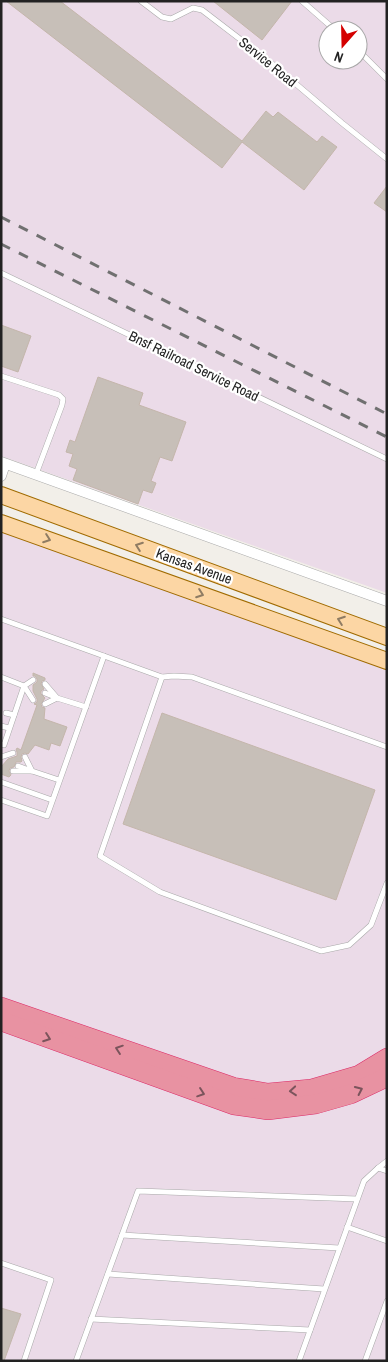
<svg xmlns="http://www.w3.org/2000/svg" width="388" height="1362" font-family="'Archivo Narrow',sans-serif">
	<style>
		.industrial { fill: #ebdbe8; fill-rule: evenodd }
		.building { fill: #c7bfb8; stroke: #c4b6ab }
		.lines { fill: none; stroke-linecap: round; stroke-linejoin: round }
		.lane-casing { stroke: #a9a9a9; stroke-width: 6 }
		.street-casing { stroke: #a9a9a9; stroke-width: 11 }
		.primary-casing { stroke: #a06b00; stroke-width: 18 }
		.highway-casing { stroke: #dc2a67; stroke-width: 20 }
		.lane { stroke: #fff; stroke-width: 5 }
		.street { stroke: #fff; stroke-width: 10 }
		.primary { stroke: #fcd6a4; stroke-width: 16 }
		.highway { stroke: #e892a2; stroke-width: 19 }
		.rail { stroke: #707070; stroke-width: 3; stroke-dasharray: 10 10; stroke-linecap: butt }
		.oneway { stroke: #8f7c63 }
		.oneway2 { stroke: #7b545c }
		.labels { text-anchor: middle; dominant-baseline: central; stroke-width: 4.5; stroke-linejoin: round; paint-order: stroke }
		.street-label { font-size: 14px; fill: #222; stroke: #fff }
	</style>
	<rect width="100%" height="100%" fill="#f2efe9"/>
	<!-- industrial -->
	<g class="industrial">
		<path d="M1,1H387V593L1,456ZM328,30H358V60H328Z"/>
		<polygon points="1,525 387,664 387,1361 1,1361"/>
	</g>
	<!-- building -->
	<g class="building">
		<polygon points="6,1 60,1 242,141 266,111 273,117 278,112 317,142 322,136 337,147 304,190 242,142 222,168"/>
		<polygon points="213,1 292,1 262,40"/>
		<polygon points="387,186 387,212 374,203"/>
		<polygon points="1,325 31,336 18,372 1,366"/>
		<polygon points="98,377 143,393 139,405 186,422 172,461 160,457 151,481 156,483 152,493 143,490 138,504 73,480 77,469 69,466 73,454 66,452 70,440 75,442"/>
		<polygon points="33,673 45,678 45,680 42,681 41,684 44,689 41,691 41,694 45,698 41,704 42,707 45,708 44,719 67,727 60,746 51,743 49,750 35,745 28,754 25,753 22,754 21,757 22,761 21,762 16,762 14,767 10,768 9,771 11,775 9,777 1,774 1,767 8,759 17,756 17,752 16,750 17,748 21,750 37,705 34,704 37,702 37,699 33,691 33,685 37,682 37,679 35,676 33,676"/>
		<polygon points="162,713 375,790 336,900 123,824"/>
		<polygon points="1,1308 21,1314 4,1361 1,1361"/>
	</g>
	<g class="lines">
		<defs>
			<g id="lane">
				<polyline points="141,1 162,17 171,19 193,8 202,10 270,62 342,123 387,159"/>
				<polyline points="302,1 335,30"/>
				<polyline points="358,50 387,79"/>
				<polyline points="1,273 387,459"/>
				<polyline points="1,376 59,395 63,399 62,405 36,474"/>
				<polyline points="1,619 104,656 47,816 1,800"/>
				<polyline points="104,656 162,677 174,676 192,677 387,747"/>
				<polyline points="1,677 24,686 33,700"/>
				<polyline points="162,677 100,856 160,892 321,951 349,945 371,925 387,883"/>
				<polyline points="45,684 57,698"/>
				<polyline points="45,693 55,697"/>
				<polyline points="45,704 57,698 86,707"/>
				<polyline points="6,713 14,715"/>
				<polyline points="1,726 9,728"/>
				<polyline points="1,744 4,745 24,686 33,680"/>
				<polyline points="1,757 13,753"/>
				<polyline points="25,757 32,771"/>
				<polyline points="18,766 29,770"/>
				<polyline points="13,771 32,771 59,780"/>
				<polyline points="1,782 52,800"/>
				<polyline points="378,1168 387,1171"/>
				<polyline points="347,1227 387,1241"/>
				<polyline points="122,1235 339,1248"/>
				<polyline points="1,1263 51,1280 24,1361"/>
				<polyline points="108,1274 324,1289"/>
				<polyline points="91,1319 310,1330"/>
				<polyline points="76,1361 138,1191 357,1199"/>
				<polyline points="299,1361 364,1181 378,1168 387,1161"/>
				<polyline points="365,1361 387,1301"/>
			</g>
			<g id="street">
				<polyline points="1,462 387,601"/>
				<polyline points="1,476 5,464"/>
			</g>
			<g id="primary">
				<polyline points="1,495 387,637"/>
				<polyline points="1,523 387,661"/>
			</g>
			<g id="highway">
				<polyline points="1,1007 233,1087 268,1093 311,1089 359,1075 387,1058"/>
				<polyline points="1,1021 234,1105 268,1110 316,1104 351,1094 387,1077"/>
			</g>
		</defs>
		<!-- lane casing -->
		<use href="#lane" class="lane-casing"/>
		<!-- street casing -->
		<use href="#street" class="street-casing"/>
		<!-- primary casing -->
		<use href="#primary" class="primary-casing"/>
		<!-- highway casing -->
		<use href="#highway" class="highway-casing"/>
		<!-- lane -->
		<use href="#lane" class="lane"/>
		<!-- street -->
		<use href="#street" class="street"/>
		<!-- primary -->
		<use href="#primary" class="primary"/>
		<!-- highway -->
		<use href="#highway" class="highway"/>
		<!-- rail -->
		<g class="rail">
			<polyline points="1,217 387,414"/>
			<polyline points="1,244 387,437"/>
		</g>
	</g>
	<!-- one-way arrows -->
	<defs><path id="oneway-chevron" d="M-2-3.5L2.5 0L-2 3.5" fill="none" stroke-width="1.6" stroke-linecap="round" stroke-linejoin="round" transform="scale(1.25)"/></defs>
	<g class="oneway">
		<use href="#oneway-chevron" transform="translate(47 539) rotate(20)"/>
		<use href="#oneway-chevron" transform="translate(139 546) rotate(-160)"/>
		<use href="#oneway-chevron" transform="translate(200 594) rotate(20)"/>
		<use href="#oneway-chevron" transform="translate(341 620) rotate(-160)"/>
	</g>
	<g class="oneway2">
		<use href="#oneway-chevron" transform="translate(47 1038) rotate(20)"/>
		<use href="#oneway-chevron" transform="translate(119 1049) rotate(-161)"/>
		<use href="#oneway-chevron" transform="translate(359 1090) rotate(-25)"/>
		<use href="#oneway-chevron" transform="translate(293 1091) rotate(175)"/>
		<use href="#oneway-chevron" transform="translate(201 1093) rotate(19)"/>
	</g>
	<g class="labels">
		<!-- street labels -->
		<g class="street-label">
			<text transform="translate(268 62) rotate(39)">Service Road</text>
			<text transform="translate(194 366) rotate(26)">Bnsf Railroad Service Road</text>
			<text transform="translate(194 566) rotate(20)">Kansas Avenue</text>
		</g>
	</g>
	<!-- border -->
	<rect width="388" height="1362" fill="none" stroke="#222222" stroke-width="5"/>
	<!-- north arrow -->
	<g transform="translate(343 45) rotate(200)"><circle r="24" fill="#ffffff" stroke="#a7a7a7"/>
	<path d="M0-4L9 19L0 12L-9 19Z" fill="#d40000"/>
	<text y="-8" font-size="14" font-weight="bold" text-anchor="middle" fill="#222222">N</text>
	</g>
</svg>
